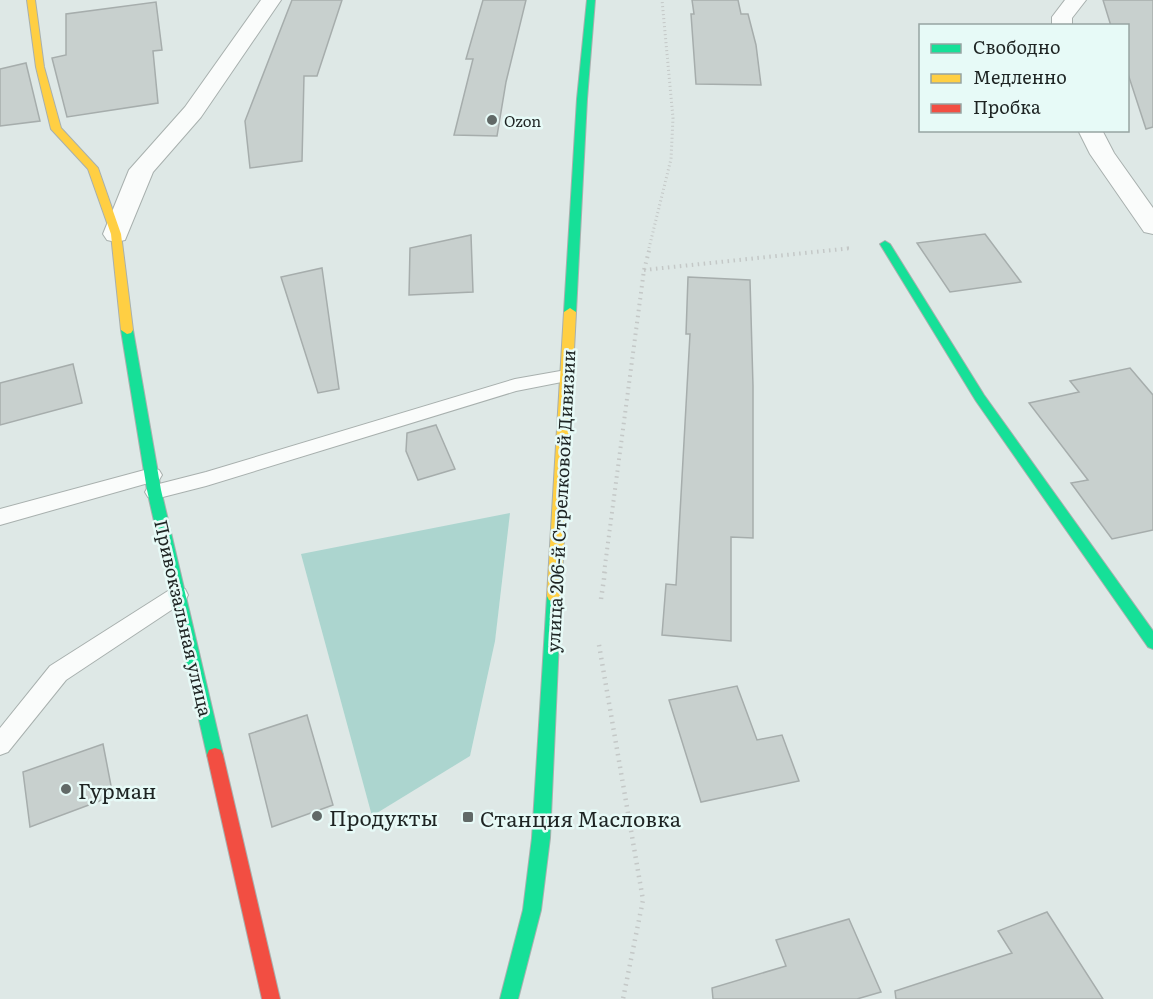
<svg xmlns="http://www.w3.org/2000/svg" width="1153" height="999" font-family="Literata,serif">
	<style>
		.green { fill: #acd5cf }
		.building { fill: #c8d0ce; stroke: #a6adac; stroke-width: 1.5 }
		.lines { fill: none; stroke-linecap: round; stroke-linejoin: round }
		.lane-casing { stroke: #a8b0ae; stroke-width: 2 }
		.street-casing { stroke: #a8b0ae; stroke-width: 2 }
		.fast-casing { stroke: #a8b0ae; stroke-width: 2 }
		.slow-casing { stroke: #a8b0ae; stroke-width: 2 }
		.jam-casing { stroke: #a8b0ae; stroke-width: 2 }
		.path-far2 { stroke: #c4c8c7; stroke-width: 3; stroke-dasharray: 1 3; stroke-linecap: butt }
		.path-far1 { stroke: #c4c8c7; stroke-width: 4; stroke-dasharray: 1.5 4.5; stroke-linecap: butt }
		.path { stroke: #c4c8c7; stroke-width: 4.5; stroke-dasharray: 1.5 5; stroke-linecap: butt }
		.lane { fill: #fafcfb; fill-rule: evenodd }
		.street { fill: #fafcfb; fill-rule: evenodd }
		.fast { fill: #16e098; fill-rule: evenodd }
		.slow { fill: #ffcf43; fill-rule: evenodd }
		.jam { fill: #f24e42; fill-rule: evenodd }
		.poi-dot { fill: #616967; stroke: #e7faf7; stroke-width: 2 }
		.labels { text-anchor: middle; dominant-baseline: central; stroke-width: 5; stroke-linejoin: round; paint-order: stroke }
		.far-poi-label { font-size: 15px; fill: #1e2423; stroke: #e7faf7; text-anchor: start }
		.street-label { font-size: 18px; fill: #1e2423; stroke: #e7faf7 }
		.near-poi-label { font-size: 21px; fill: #1e2423; stroke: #e7faf7; text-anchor: start }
	</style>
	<rect width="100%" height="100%" fill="#dee8e6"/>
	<!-- green -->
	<polygon class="green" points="510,513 495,641 470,756 372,816 301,554"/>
	<!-- building -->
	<g class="building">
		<polygon points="292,0 342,0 317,76 304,76 302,161 250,168 245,121"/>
		<polygon points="483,0 526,0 506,82 497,136 454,135 473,59 466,59"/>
		<polygon points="692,0 738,0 741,14 748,14 756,45 761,85 696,84 691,14 694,14"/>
		<polygon points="1103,0 1153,0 1153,127 1146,129 1128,74 1128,26 1111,26"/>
		<polygon points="156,2 162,50 153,51 158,103 67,117 52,58 66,55 66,14"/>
		<polygon points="26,63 40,121 0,126 0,69"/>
		<polygon points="985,234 1021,282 950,292 917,243"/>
		<polygon points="471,235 473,292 409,295 410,248"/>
		<polygon points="322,268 339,389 318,393 281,277"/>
		<polygon points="688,277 750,280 753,386 753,538 731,537 731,641 662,635 666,584 676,585 690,334 686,334"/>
		<polygon points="73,364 82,403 0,425 0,383"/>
		<polygon points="1130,368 1153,395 1153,530 1112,539 1071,483 1088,480 1029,403 1079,392 1070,381"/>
		<polygon points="436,425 455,469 418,480 406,451 407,433"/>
		<polygon points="737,686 757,740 782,735 799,781 701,802 669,700"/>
		<polygon points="307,715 333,805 272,827 249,734"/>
		<polygon points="103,744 113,796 30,827 23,772"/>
		<polygon points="1047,912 1103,999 896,999 895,991 1012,953 998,931"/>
		<polygon points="849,919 881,992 857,999 713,999 712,988 786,966 776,940"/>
	</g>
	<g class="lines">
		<defs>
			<g id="lane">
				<polygon points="566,370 572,372 575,376 572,380 516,391 206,486 155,499 148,497 145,492 148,487 155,485 206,472 515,379"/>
				<polygon points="152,468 159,470 162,475 159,480 0,525 0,509"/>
				<polygon points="178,587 185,589 188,595 185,601 66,680 8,752 0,755 0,728 50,666 171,589"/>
			</g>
			<g id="street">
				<polygon points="261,0 281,0 201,117 153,172 125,240 116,242 107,240 103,234 129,170 185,107"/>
				<polygon points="1065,0 1086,0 1072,18 1072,26 1052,26 1052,17"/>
				<polygon points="1078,130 1102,130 1114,153 1153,208 1153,234 1144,232 1090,154"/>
			</g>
			<g id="fast">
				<polygon points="587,0 595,0 587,99 576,312 570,316 564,312 577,99"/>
				<polygon points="885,241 890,244 984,395 1153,631 1153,649 1148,647 976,401 880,244"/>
				<polygon points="127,326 133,330 161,490 223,755 221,760 215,762 209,760 207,755 147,490 121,330"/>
				<polygon points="554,590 559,592 561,596 550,838 541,910 518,999 500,999 523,910 532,838 547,596 549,592"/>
			</g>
			<g id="slow">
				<polygon points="27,0 35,0 44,67 61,128 98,168 121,234 133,330 131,333 127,334 121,330 111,234 88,169 51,129 36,67"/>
				<polygon points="570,308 576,312 561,596 559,600 554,602 549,600 547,596 564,312"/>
			</g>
			<polygon id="jam" points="215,748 221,750 223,755 280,999 262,999 207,755 209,750"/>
		</defs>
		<!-- lane casing -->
		<use href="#lane" class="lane-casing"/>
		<!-- street casing -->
		<use href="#street" class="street-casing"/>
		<!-- fast casing -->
		<use href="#fast" class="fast-casing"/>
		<!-- slow casing -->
		<use href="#slow" class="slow-casing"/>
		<!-- jam casing -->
		<use href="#jam" class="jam-casing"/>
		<!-- path-far2 -->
		<g class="path-far2">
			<polyline points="649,248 671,159 673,118 662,0"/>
			<polyline points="848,248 852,248"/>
		</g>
		<!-- path-far1 -->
		<g class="path-far1">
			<polyline points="644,270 852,248"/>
			<polyline points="604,573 644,270 650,247"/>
		</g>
		<!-- path -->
		<g class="path">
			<polyline points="601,599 605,572"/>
			<polyline points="599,645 643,900 623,999"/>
		</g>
		<!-- lane -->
		<use href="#lane" class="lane"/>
		<!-- street -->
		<use href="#street" class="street"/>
		<!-- fast -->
		<use href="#fast" class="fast"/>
		<!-- slow -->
		<use href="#slow" class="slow"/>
		<!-- jam -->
		<use href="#jam" class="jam"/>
	</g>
	<!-- markers -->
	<g class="poi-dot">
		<circle cx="492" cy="120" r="6"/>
		<circle cx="66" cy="789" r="6"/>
		<circle cx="317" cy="816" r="6"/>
		<rect x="462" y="811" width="12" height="12" rx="3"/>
	</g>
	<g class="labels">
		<!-- far-poi labels -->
		<g class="far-poi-label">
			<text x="504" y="120">Ozon</text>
		</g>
		<!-- street labels -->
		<g class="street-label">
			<text transform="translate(560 501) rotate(-87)">улица 206-й Стрелковой Дивизии</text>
			<text transform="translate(184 618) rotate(77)">Привокзальная улица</text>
		</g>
		<!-- near-poi labels -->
		<g class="near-poi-label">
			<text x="78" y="789">Гурман</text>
			<text x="329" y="816">Продукты</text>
			<text x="480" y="817">Станция Масловка</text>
		</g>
	</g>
	<!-- legend -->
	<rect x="919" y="24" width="210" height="108" fill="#e7faf7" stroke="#97a4a2" stroke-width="1.5"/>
	<rect x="931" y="44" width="30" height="9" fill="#16e098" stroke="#97a4a2" stroke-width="1.5"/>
	<text x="973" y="54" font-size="18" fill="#1e2423">Свободно</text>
	<rect x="931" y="74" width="30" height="9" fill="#ffcf43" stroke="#97a4a2" stroke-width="1.5"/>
	<text x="973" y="84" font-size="18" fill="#1e2423">Медленно</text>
	<rect x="931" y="104" width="30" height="9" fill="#f24e42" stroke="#97a4a2" stroke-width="1.5"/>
	<text x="973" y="114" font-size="18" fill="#1e2423">Пробка</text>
</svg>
